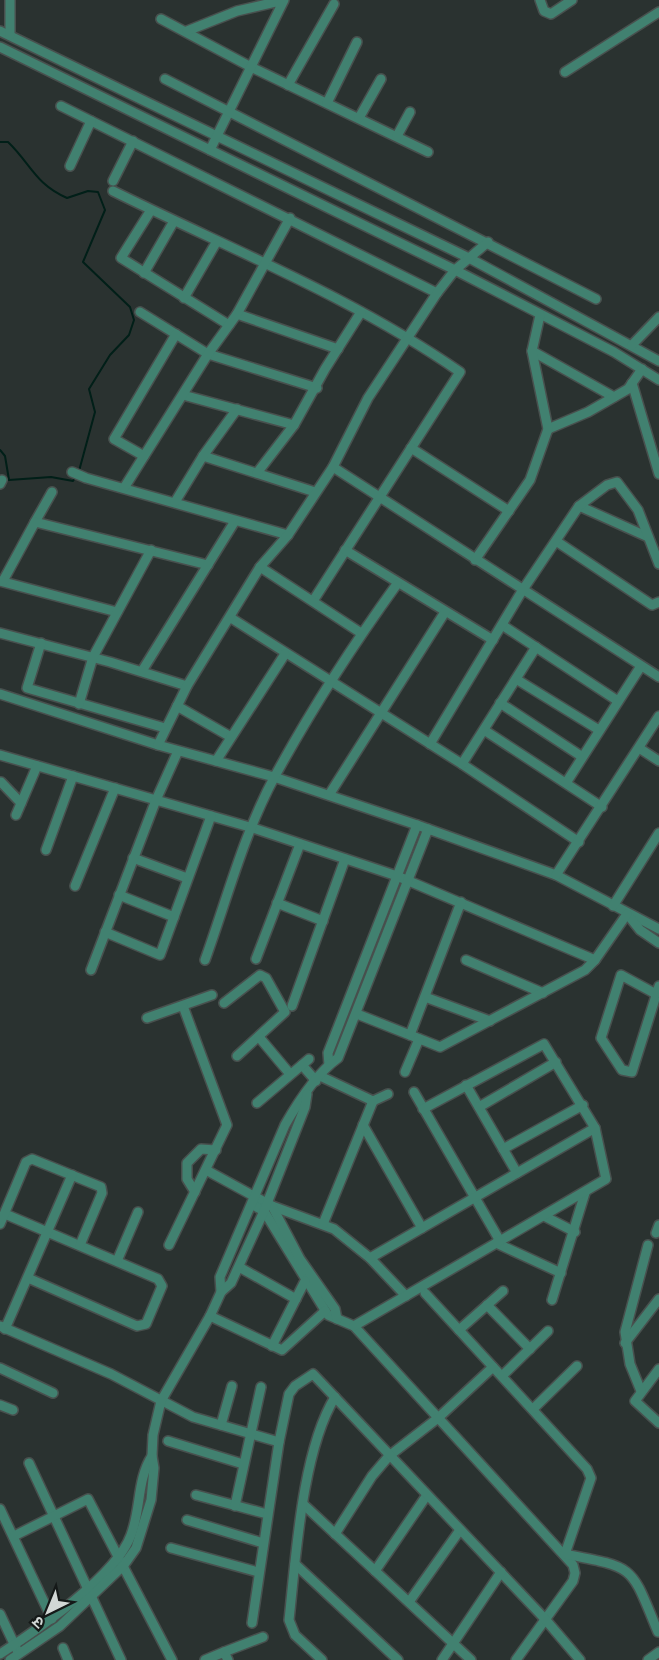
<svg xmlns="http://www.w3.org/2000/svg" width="659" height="1660" font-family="Rubik,'Noto Sans Devanagari',sans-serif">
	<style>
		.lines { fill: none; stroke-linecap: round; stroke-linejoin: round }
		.stream { stroke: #011f18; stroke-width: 2 }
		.minor-casing { stroke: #48504e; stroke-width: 12 }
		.minor { stroke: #418170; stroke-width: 9 }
	</style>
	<rect width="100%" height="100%" fill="#2a3230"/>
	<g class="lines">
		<!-- stream -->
		<g class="stream">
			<path d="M0,142H8C31,164 35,184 67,198L88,191L98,192L105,210L83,262L130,307L134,320L129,335L110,355L89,389L95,412L79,471"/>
			<polyline points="0,450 5,456 9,480 51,477 73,481 76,476"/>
		</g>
		<defs>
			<g id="minor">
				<polyline points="540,0 544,11 551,14 572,0"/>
				<polyline points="161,19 251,67 428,152"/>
				<polyline points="0,31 469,258 659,361"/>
				<polyline points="187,31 237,11 284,0 210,150"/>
				<polyline points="10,35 10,0"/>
				<polyline points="0,47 455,270 614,352 659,380"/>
				<polyline points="565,72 659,12"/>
				<polyline points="165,79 596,299"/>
				<polyline points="288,85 334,4"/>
				<polyline points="327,103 357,42"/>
				<polyline points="61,106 437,293"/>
				<polyline points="359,118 381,79"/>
				<polyline points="397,136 410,112"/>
				<polyline points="70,166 91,121"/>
				<polyline points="113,181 133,141"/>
				<path d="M113,191C230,249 352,297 460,372L313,601"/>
				<polyline points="151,210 121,258 229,325"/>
				<polyline points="144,273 174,221"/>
				<polyline points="184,298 217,241"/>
				<polyline points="140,312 208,354 317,388"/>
				<polyline points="237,314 338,349"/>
				<polyline points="632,345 659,317"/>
				<polyline points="532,351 614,397"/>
				<polyline points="632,383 659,474"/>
				<polyline points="183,395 294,425"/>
				<polyline points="548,429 588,412 628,389 642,369"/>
				<polyline points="411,448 509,511"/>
				<polyline points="144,456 114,439 176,334"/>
				<polyline points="203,456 315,492"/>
				<polyline points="333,467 659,677"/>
				<polyline points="72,472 86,478 288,535"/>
				<polyline points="257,473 294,425 325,369 361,312"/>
				<polyline points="0,484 2,480"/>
				<polyline points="124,488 208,354 237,314 290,218"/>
				<polyline points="175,502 203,456 237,409"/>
				<polyline points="579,506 648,537"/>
				<polyline points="35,522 52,492"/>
				<polyline points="556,541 652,605 659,602"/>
				<polyline points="345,550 493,640"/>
				<polyline points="475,560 530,480 548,429 532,351 540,315"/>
				<polyline points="260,567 361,633"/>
				<polyline points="0,581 117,612"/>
				<polyline points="3,581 35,522 208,565"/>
				<polyline points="231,618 462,764 579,842"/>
				<polyline points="502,625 618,701"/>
				<polyline points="0,633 110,662 187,686"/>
				<polyline points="41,643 27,688 165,728"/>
				<polyline points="142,671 235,521"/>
				<polyline points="516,679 599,730"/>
				<polyline points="0,694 158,745 274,777 417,825 556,875 659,929"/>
				<polyline points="500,703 581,756"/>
				<polyline points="79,704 93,657 151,550"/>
				<polyline points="177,706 231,737"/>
				<polyline points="484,730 602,807"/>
				<polyline points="430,744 522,591 579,506 607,485 617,482 638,510 659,564"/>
				<polyline points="158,745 187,686 260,567 288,535 333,467 368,398 437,293 455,270 488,242"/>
				<polyline points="639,748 659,761"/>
				<polyline points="0,755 253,828 397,876 595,960"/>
				<polyline points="216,761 285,654"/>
				<polyline points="462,764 536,647"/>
				<polyline points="1,782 21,803"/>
				<polyline points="566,783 641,666"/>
				<polyline points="329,795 445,612"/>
				<polyline points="16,815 37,766"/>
				<polyline points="46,850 73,776"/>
				<polyline points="133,858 187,878"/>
				<polyline points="556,875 659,716"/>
				<polyline points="75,886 115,788"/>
				<polyline points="119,895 174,917"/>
				<polyline points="277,903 323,921"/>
				<polyline points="613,906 659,833"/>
				<polyline points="628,915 640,930 659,943"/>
				<polyline points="105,932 160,955 211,816"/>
				<polyline points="256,959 300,844"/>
				<path d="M205,960C227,899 244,833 275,776C311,710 353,645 397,584"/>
				<polyline points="466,960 543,993"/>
				<polyline points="91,970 156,800 178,751"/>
				<polyline points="656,994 621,975 601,1038 622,1070 632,1072 659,986"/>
				<polyline points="425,997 490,1021"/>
				<polyline points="224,1003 260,975 266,978 285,1012 237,1056"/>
				<polyline points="292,1006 345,859"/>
				<polyline points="357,1014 440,1047 585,970 595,960 627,914"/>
				<polyline points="147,1018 212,995"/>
				<polyline points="410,1035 461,902"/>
				<polyline points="259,1037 290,1074"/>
				<polyline points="302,1065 316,1081"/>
				<polyline points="329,1065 328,1053 417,825"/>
				<polyline points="405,1072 419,1039"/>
				<polyline points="320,1076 373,1101 388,1094"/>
				<polyline points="466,1085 517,1173"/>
				<polyline points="414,1092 500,1241"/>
				<polyline points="257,1103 309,1059"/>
				<polyline points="479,1107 556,1062"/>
				<polyline points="363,1125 422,1228"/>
				<polyline points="503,1149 583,1105"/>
				<polyline points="206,1170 272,1206 334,1229 370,1258 406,1296"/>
				<polyline points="195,1192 187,1179 187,1163 201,1149 216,1150"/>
				<polyline points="253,1205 264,1211 328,1315 354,1326 573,1565 575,1573 573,1581 516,1660"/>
				<polyline points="272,1206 300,1259 335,1309 337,1319"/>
				<polyline points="5,1214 158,1279 162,1286 146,1324 137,1326 28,1278"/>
				<polyline points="544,1216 575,1232"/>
				<polyline points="0,1224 26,1162 32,1159 101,1187 102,1193 80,1245"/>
				<polyline points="323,1224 373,1101"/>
				<polyline points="656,1233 659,1225"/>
				<polyline points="496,1243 561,1273"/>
				<polyline points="169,1245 227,1125 183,1006"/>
				<polyline points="370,1258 595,1128"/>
				<polyline points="117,1261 138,1212"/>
				<polyline points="239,1267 296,1299"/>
				<path d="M221,1292L220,1277L285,1125C298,1102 316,1074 338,1058L428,829"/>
				<path d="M425,1293L587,1469L591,1478L565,1554C637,1568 630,1565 658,1632"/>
				<polyline points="552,1300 585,1193"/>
				<polyline points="487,1305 530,1349"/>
				<polyline points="210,1316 282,1350 325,1311"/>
				<polyline points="0,1326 111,1374 193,1417 279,1442"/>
				<polyline points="354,1326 606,1179 595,1128 544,1044 423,1109"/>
				<polyline points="5,1329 72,1175"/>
				<polyline points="459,1330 503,1291"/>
				<polyline points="625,1343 659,1299"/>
				<polyline points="272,1346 305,1281"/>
				<polyline points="0,1368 53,1393"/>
				<polyline points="659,1369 635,1401 659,1423"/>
				<polyline points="502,1376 548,1331"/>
				<polyline points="641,1391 630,1364 625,1332 648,1245"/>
				<polyline points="0,1405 13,1410"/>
				<polyline points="533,1409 577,1366"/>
				<polyline points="221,1425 232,1386"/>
				<polyline points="168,1441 243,1464"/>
				<polyline points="29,1463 121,1660"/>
				<polyline points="196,1495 267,1514"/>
				<polyline points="303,1504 471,1660"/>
				<polyline points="235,1506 261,1387"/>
				<polyline points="0,1509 52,1619"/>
				<polyline points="187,1520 263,1543"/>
				<polyline points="335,1534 372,1476 389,1456 438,1418 493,1367"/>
				<polyline points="14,1536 88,1499 172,1660"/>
				<polyline points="171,1548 258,1572"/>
				<polyline points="295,1564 398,1660"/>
				<polyline points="375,1571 427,1495"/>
				<polyline points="409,1602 460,1530"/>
				<polyline points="0,1614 17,1650"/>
				<polyline points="252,1623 279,1442 289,1394 295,1386 313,1374 545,1619 580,1660"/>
				<polyline points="63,1648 68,1660"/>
				<polyline points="224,1652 263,1637"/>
				<path d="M0,1654C37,1630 116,1576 131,1535C141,1509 137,1479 152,1456"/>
				<polyline points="10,1660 60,1626 124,1565 136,1548 151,1500 154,1468 152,1456 153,1435 161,1401 210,1316 221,1292 231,1283 264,1211 305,1107 307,1094"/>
				<polyline points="205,1660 224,1652 228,1660"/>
				<path d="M322,1660L295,1635L289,1620C296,1556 302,1451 335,1397"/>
				<polyline points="442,1660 501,1572"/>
				<polyline points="648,1660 659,1652"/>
			</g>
		</defs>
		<!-- minor casing -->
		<use href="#minor" class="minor-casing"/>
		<!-- minor -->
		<use href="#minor" class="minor"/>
	</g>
	<!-- north arrow -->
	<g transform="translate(48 1612) rotate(223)" stroke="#151918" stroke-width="4.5" paint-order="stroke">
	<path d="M0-4.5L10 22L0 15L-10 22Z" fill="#d2d7d5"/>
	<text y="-9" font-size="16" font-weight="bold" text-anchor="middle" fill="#d2d7d5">उ</text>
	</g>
</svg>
